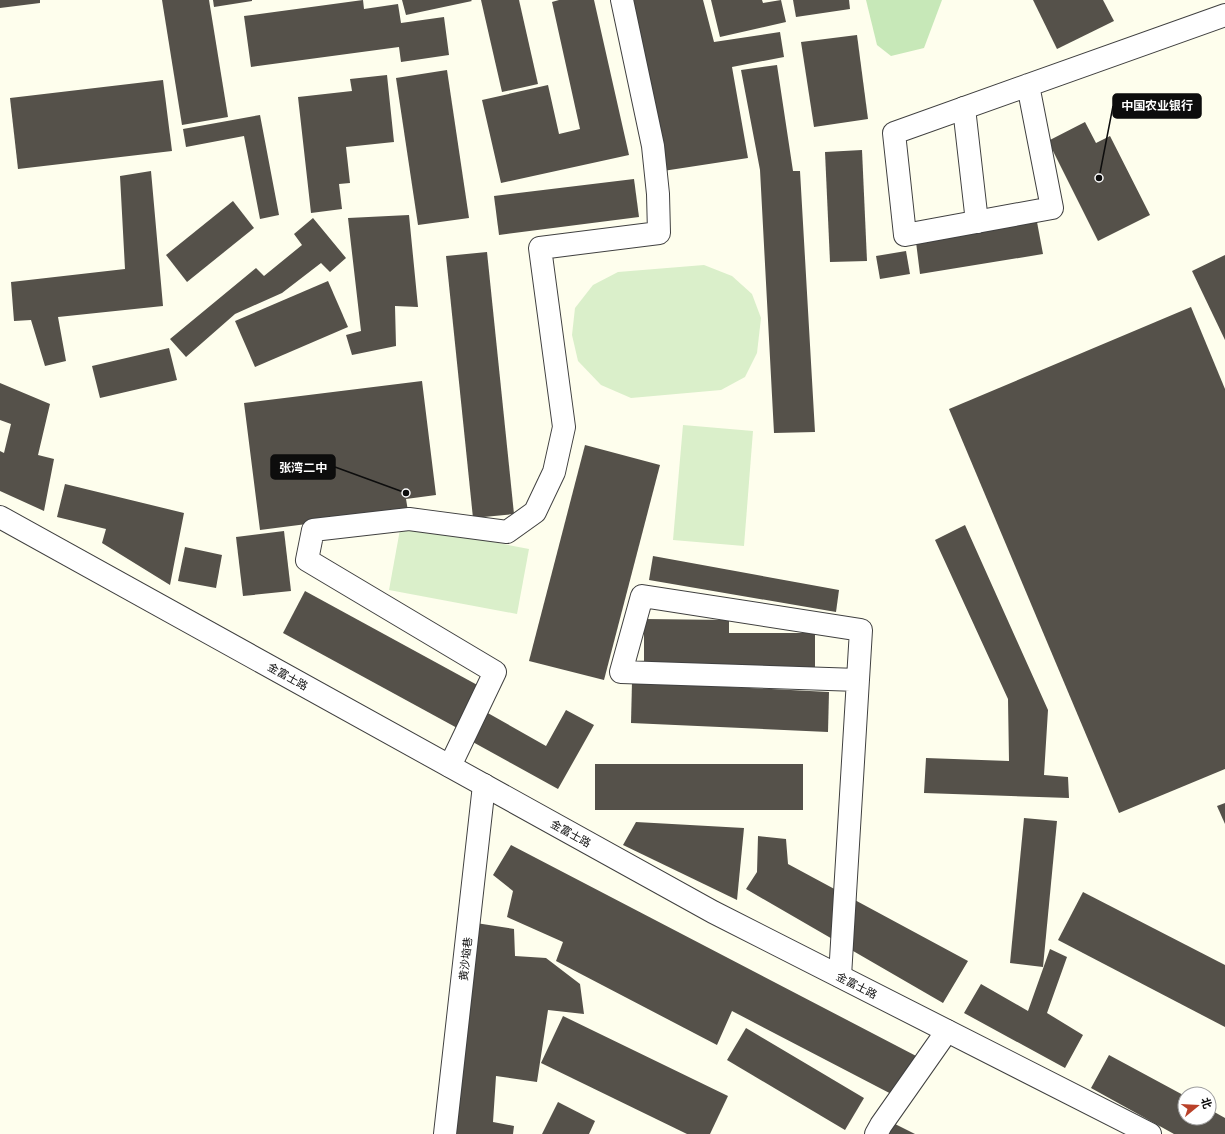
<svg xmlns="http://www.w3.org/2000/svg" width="1225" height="1134" font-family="'Noto Serif','Noto Sans SC',serif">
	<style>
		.green { fill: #c7e8b8 }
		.pitch { fill: #daefca }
		.building { fill: #55514a }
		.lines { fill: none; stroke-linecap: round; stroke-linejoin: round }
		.minor-casing { stroke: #404040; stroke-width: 24 }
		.minor { stroke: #fff; stroke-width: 22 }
		.labels { text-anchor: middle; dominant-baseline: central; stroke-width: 4; stroke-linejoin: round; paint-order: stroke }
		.street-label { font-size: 11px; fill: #0d0d0d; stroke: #fff }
		.leader { fill: none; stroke: #0d0d0d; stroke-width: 1.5 }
		.callout-dot { fill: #0d0d0d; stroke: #fff; stroke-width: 1.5 }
		.callout { fill: #0d0d0d; stroke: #0d0d0d; stroke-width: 1.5 }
		.callout-label { font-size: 12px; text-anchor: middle; font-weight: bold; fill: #fff }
	</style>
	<rect width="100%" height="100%" fill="#fefeed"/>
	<!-- green -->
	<polygon class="green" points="866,0 942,0 924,48 891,56 877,45"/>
	<!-- pitch -->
	<g class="pitch">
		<polygon points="704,265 732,276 752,294 761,318 757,353 745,377 721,390 631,398 601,385 578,361 572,335 575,308 593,285 618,272"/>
		<polygon points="683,425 753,431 744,546 673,540"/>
		<polygon points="401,524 529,549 517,614 389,590"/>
	</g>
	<!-- building -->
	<g class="building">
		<polygon points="0,0 40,0 40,3 0,8"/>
		<polygon points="162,0 209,0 228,117 182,125"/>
		<polygon points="213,0 252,0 252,1 214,7"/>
		<polygon points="363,0 364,9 398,4 401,23 444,17 449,55 401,62 399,47 251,67 244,16"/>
		<polygon points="402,0 471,0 472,1 406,15"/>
		<polygon points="481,0 519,0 538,84 502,92"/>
		<polygon points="559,0 594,0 629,155 501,183 482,100 548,85 559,134 580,129 552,2"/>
		<polygon points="629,0 703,0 714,42 780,32 784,57 732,67 748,158 663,171"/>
		<polygon points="711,0 762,0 763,3 781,0 786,22 720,37"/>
		<polygon points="793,0 849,0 850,9 796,17"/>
		<polygon points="1033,0 1103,0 1114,21 1057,49"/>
		<polygon points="857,35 868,119 814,127 801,42"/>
		<polygon points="777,65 793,171 800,171 815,432 774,433 760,170 741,70"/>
		<polygon points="447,70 469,218 418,225 396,78"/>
		<polygon points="387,75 394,142 346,147 350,183 339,184 342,209 311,213 298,97 352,91 350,79"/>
		<polygon points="163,80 172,151 18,169 10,98"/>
		<polygon points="260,115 279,215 260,219 244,136 186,147 183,129"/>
		<polygon points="1085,122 1096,143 1110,136 1150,215 1098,241 1048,141"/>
		<polygon points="862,150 867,261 830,262 825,152"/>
		<polygon points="151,171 163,306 58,317 66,361 45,366 31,320 14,321 11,282 125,269 120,176"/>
		<polygon points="634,179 639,217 499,235 494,196"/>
		<polygon points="233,201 254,228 187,282 166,255"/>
		<polygon points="409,215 418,307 395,306 396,346 352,355 346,335 361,331 348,218"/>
		<polygon points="313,218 346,258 330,272 321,263 282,293 235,314 186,357 170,339 256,268 264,276 302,245 294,234"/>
		<polygon points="1037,222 1043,254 920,274 916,242"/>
		<polygon points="906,251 910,274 880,279 876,256"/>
		<polygon points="487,252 514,514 473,518 446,256"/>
		<polygon points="1225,255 1225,340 1192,271"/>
		<polygon points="328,281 348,327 255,367 235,321"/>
		<polygon points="1191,307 1225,389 1225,769 1119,813 949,409"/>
		<polygon points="169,348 177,380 100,398 92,366"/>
		<polygon points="422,381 436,495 406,499 408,511 260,530 244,403"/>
		<polygon points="0,383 50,404 38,455 54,459 44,511 0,491 0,451 4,453 11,424 0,420"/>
		<polygon points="585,445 660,465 604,680 529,661"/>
		<polygon points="65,484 184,513 170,585 102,543 106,529 57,517"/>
		<polygon points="965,525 1048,710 1044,775 1068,777 1069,798 924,793 926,758 1009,761 1008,699 935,540"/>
		<polygon points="284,531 291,591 243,596 236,537"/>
		<polygon points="185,547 222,555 216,588 178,581"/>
		<polygon points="653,556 839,590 836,612 649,580"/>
		<polygon points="305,591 481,687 459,729 283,633"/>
		<polygon points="644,619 729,620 729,633 815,633 815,667 644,666"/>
		<polygon points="632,682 829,692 828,732 631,723"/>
		<polygon points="566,710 594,725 558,789 471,741 486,712 546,746"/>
		<rect x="595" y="764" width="208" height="46"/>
		<polygon points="1225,803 1225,824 1217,806"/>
		<polygon points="1024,818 1057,821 1043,967 1010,963"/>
		<polygon points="636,822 744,828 737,900 623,845"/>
		<polygon points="758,836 786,839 788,864 968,961 943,1003 746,889 757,872"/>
		<polygon points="511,845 920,1058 899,1098 732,1011 717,1045 556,961 563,942 507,917 513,891 493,875"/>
		<polygon points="1083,892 1225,965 1225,1027 1058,940"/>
		<polygon points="476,923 514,929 515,956 546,958 580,984 584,1014 548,1010 537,1082 496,1076 493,1122 514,1126 513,1134 446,1134"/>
		<polygon points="1050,949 1067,957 1047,1013 1083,1035 1065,1068 964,1013 981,984 1028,1011"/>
		<polygon points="563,1016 728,1096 710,1134 687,1134 541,1063"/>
		<polygon points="746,1028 864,1098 845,1130 727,1060"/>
		<polygon points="1109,1055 1185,1096 1185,1118 1209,1118 1209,1109 1225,1118 1225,1134 1174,1134 1091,1088"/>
		<polygon points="558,1102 595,1121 589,1134 542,1134"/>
		<polygon points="893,1123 915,1134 887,1134"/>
	</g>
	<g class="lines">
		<defs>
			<g id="minor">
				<polyline points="1028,85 1052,208 905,235 894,133 1225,15"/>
				<polyline points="964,108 977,222"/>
				<polyline points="0,517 713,912 1150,1134"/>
				<polyline points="450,766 495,672 307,560 313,530 409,519 507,532 535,512 554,472 564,427 540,248 659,233 658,194 653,146 622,0"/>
				<polyline points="840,976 861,630 642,596 621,672 858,680"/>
				<polyline points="445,1134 484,785"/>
				<polyline points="876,1134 881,1125 947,1031"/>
			</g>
		</defs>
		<!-- minor casing -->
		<use href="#minor" class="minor-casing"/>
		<!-- minor -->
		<use href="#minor" class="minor"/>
	</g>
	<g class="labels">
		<!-- street labels -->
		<g class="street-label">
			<text transform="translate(288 676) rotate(29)">金富士路</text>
			<text transform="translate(571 833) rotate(29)">金富士路</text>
			<text transform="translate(465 959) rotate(-84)">黄沙垴巷</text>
			<text transform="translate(857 985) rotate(27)">金富士路</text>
		</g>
	</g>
	<!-- callouts -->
	<path class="leader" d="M1099 178L1113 106M406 493L335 467"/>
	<g class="callout-dot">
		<circle cx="1099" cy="178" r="4"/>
		<circle cx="406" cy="493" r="4"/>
	</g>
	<g class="callout">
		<rect x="1113" y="94" width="88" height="24" rx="4"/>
		<rect x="271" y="455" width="64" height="24" rx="4"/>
	</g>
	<g class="callout-label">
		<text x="1157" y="110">中国农业银行</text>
		<text x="303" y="472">张湾二中</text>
	</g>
	<!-- north arrow -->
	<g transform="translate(1197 1106) rotate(72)"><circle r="19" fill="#ffffff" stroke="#9e9e9e"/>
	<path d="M0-3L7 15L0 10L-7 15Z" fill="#b94129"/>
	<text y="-6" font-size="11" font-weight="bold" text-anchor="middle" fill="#0d0d0d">北</text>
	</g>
</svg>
